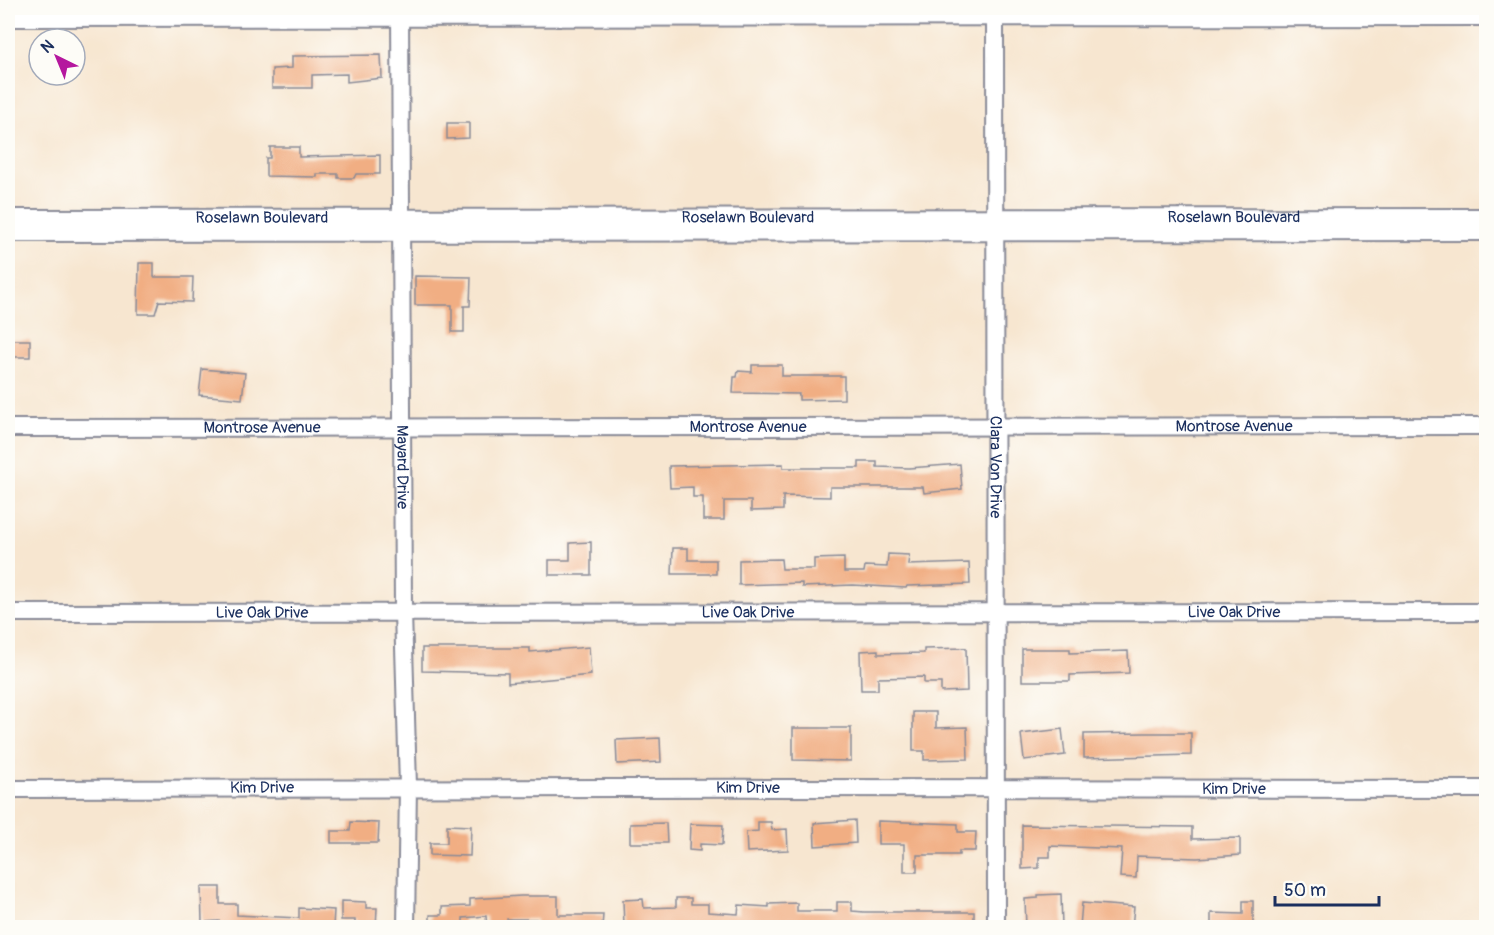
<svg xmlns="http://www.w3.org/2000/svg" width="1494" height="935" font-family="Pangolin,sans-serif">
	<style>
		.building { fill: #f1ae83 }
		.lines { fill: none; stroke-linecap: round; stroke-linejoin: round }
		.minor-casing { stroke: #898a97; stroke-width: 20 }
		.minor { stroke: #fff; stroke-width: 16 }
		.labels { text-anchor: middle; dominant-baseline: central; stroke-width: 4.5; stroke-linejoin: round; paint-order: stroke }
		.street-label { font-size: 16px; fill: #1b2f5e; stroke: #fdfcf7 }
	</style>
	<rect width="100%" height="100%" fill="#fdfcf7"/>
	<filter id="ink" filterUnits="userSpaceOnUse"><feTurbulence type="fractalNoise" baseFrequency=".0167" numOctaves="2"/><feDisplacementMap in="SourceGraphic" scale="12" xChannelSelector="R" yChannelSelector="G"/><feConvolveMatrix kernelMatrix="1 2 1 2 8 2 1 2 1" color-interpolation-filters="sRGB"/></filter>
	<filter id="wash" filterUnits="userSpaceOnUse"><feTurbulence type="fractalNoise" baseFrequency=".008" numOctaves="4" result="noise"/><feDisplacementMap in="SourceGraphic" scale="24" xChannelSelector="R" yChannelSelector="G"/><feGaussianBlur stdDeviation="1.35" result="paint"/><feColorMatrix in="noise" values="0 0 0 0 0 0 0 0 0 0 0 0 0 0 0 0 0 1.4 0 .05"/><feComposite in="paint" operator="in"/></filter>
	<g filter="url(#wash)">
		<rect width="100%" height="100%" fill="#f7e6d0"/>
		<g id="blocks">
			<!-- building -->
			<g class="building">
				<polygon points="381,55 382,78 347,82 347,74 312,75 312,88 272,88 272,69 292,68 292,56"/>
				<polygon points="447,123 469,123 469,138 447,139"/>
				<polygon points="270,147 299,147 299,157 380,155 380,174 356,174 354,178 338,178 338,174 317,174 317,177 266,176 266,158 270,158"/>
				<polygon points="139,263 154,263 154,277 193,277 192,302 159,301 155,314 138,314"/>
				<polygon points="415,276 471,277 470,306 464,306 464,332 452,332 452,305 415,305"/>
				<rect x="8" y="340" width="22" height="17"/>
				<polygon points="752,365 782,365 782,376 844,376 844,399 799,400 799,394 733,393 734,377 737,377 738,371 752,372"/>
				<polygon points="202,369 245,373 242,399 199,395"/>
				<polygon points="859,462 877,462 877,467 909,468 960,464 962,489 924,493 923,487 830,487 830,497 783,496 783,510 751,511 751,501 724,501 724,520 703,520 703,497 693,497 693,487 670,488 669,466 783,464 783,468 859,468"/>
				<polygon points="591,542 591,575 549,575 549,560 570,560 570,543"/>
				<polygon points="673,548 688,548 688,560 716,560 716,574 672,574"/>
				<polygon points="888,554 909,555 908,565 969,563 970,584 907,586 906,588 853,585 802,587 802,583 739,585 739,560 781,559 782,569 814,569 814,559 844,558 844,572 864,572 865,566 887,567"/>
				<polygon points="589,647 591,675 508,683 508,673 422,671 422,648 530,648 530,652"/>
				<polygon points="966,648 967,691 941,692 941,683 924,683 924,677 878,678 878,690 861,690 860,651 878,650 878,654 924,653 924,649"/>
				<polygon points="1022,649 1070,649 1070,653 1128,651 1129,673 1070,675 1070,681 1022,681"/>
				<polygon points="913,712 936,712 936,728 967,727 968,759 924,760 924,751 913,751"/>
				<polygon points="793,728 851,728 851,761 793,760"/>
				<polygon points="1062,729 1065,755 1024,760 1021,734"/>
				<polygon points="1145,733 1191,733 1191,755 1084,758 1084,734"/>
				<polygon points="660,738 661,762 617,764 616,740"/>
				<polygon points="855,820 856,843 815,846 814,823"/>
				<polygon points="878,821 958,824 958,832 976,832 975,851 959,851 959,855 917,855 917,872 904,872 904,844 878,844"/>
				<polygon points="351,822 379,823 378,843 331,843 331,831 350,831"/>
				<polygon points="758,822 771,822 772,830 787,829 788,850 747,852 746,832 758,831"/>
				<polygon points="666,823 667,843 630,843 630,824"/>
				<polygon points="690,824 723,825 722,845 700,844 700,851 689,850"/>
				<polygon points="447,825 471,826 470,856 430,855 430,843 447,843"/>
				<polygon points="1022,825 1192,827 1192,839 1240,838 1240,855 1197,858 1137,856 1136,878 1120,877 1122,849 1050,846 1050,857 1039,857 1039,868 1022,869"/>
				<polygon points="201,887 220,887 220,904 237,904 237,915 299,918 299,908 334,910 333,927 219,927 219,921 202,922"/>
				<polygon points="1061,894 1062,927 1026,927 1025,899 1038,898 1038,895"/>
				<polygon points="521,896 558,896 558,915 603,915 602,927 536,927 536,919 507,919 508,927 487,927 486,916 463,918 463,927 430,927 430,915 442,915 442,907 470,906 470,899"/>
				<polygon points="676,898 691,898 691,904 708,904 708,912 738,914 739,905 769,907 769,904 797,903 797,911 837,911 837,902 852,902 852,911 864,912 974,912 974,927 624,927 623,900 643,899 644,908 676,907"/>
				<polygon points="341,901 366,902 366,908 377,908 376,927 355,927 355,920 341,920"/>
				<polygon points="1243,901 1253,901 1253,927 1211,927 1211,913 1243,914"/>
				<polygon points="1082,903 1134,907 1132,927 1080,927"/>
			</g>
		</g>
	</g>
	<g filter="url(#ink)">
		<use href="#blocks" fill-opacity="0" stroke="#898a97" stroke-width="1.5"/>
		<g class="lines">
			<defs>
				<g id="minor">
					<path id="s1" d="M400,8L403,612L408,786L406,928"/>
					<path id="s2" d="M995,8L996,928"/>
					<polyline points="8,18 1486,17"/>
					<path id="s3" d="M8,218L1486,217"/>
					<polyline points="8,233 1486,232"/>
					<path id="s4" d="M8,428L1486,426"/>
					<path id="s5" d="M8,613L1486,612"/>
					<path id="s6" d="M8,789C501,785 993,790 1486,789"/>
				</g>
			</defs>
			<!-- minor casing -->
			<use href="#minor" class="minor-casing"/>
			<!-- minor -->
			<use href="#minor" class="minor"/>
		</g>
	</g>
	<g class="labels">
		<!-- street labels -->
		<g class="street-label">
			<text stroke="none"><textPath href="#s3" startOffset="254">Roselawn Boulevard</textPath></text>
			<text stroke="none"><textPath href="#s3" startOffset="740">Roselawn Boulevard</textPath></text>
			<text stroke="none"><textPath href="#s3" startOffset="1226">Roselawn Boulevard</textPath></text>
			<text stroke="none"><textPath href="#s4" startOffset="1226">Montrose Avenue</textPath></text>
			<text stroke="none"><textPath href="#s4" startOffset="254">Montrose Avenue</textPath></text>
			<text stroke="none"><textPath href="#s4" startOffset="740">Montrose Avenue</textPath></text>
			<text stroke="none"><textPath href="#s1" startOffset="459">Mayard Drive</textPath></text>
			<text stroke="none"><textPath href="#s2" startOffset="459">Clara Von Drive</textPath></text>
			<text stroke="none"><textPath href="#s5" startOffset="740">Live Oak Drive</textPath></text>
			<text stroke="none"><textPath href="#s5" startOffset="1226">Live Oak Drive</textPath></text>
			<text stroke="none"><textPath href="#s5" startOffset="254">Live Oak Drive</textPath></text>
			<text stroke="none"><textPath href="#s6" startOffset="254">Kim Drive</textPath></text>
			<text stroke="none"><textPath href="#s6" startOffset="740">Kim Drive</textPath></text>
			<text stroke="none"><textPath href="#s6" startOffset="1226">Kim Drive</textPath></text>
		</g>
	</g>
	<!-- margin -->
	<rect width="1494" height="935" fill="none" stroke="#fdfcf7" stroke-width="30"/>
	<!-- north arrow -->
	<g transform="translate(57 57) rotate(317)"><circle r="28" fill="#fdfcf7" stroke="#a3aaba" stroke-width="1.5"/>
	<path d="M0-4.5L10 22L0 15L-10 22Z" fill="#b5179e"/>
	<text y="-9" font-size="16" font-weight="bold" text-anchor="middle" fill="#1b2f5e">N</text>
	</g>
	<!-- scale -->
	<path d="M1275 896v9h104v-9" fill="none" stroke="#1b2f5e" stroke-width="3"/>
	<text x="1284" y="896" font-size="18" fill="#1b2f5e" stroke="#fdfcf7" stroke-width="4.5" paint-order="stroke">50 m</text>
</svg>
